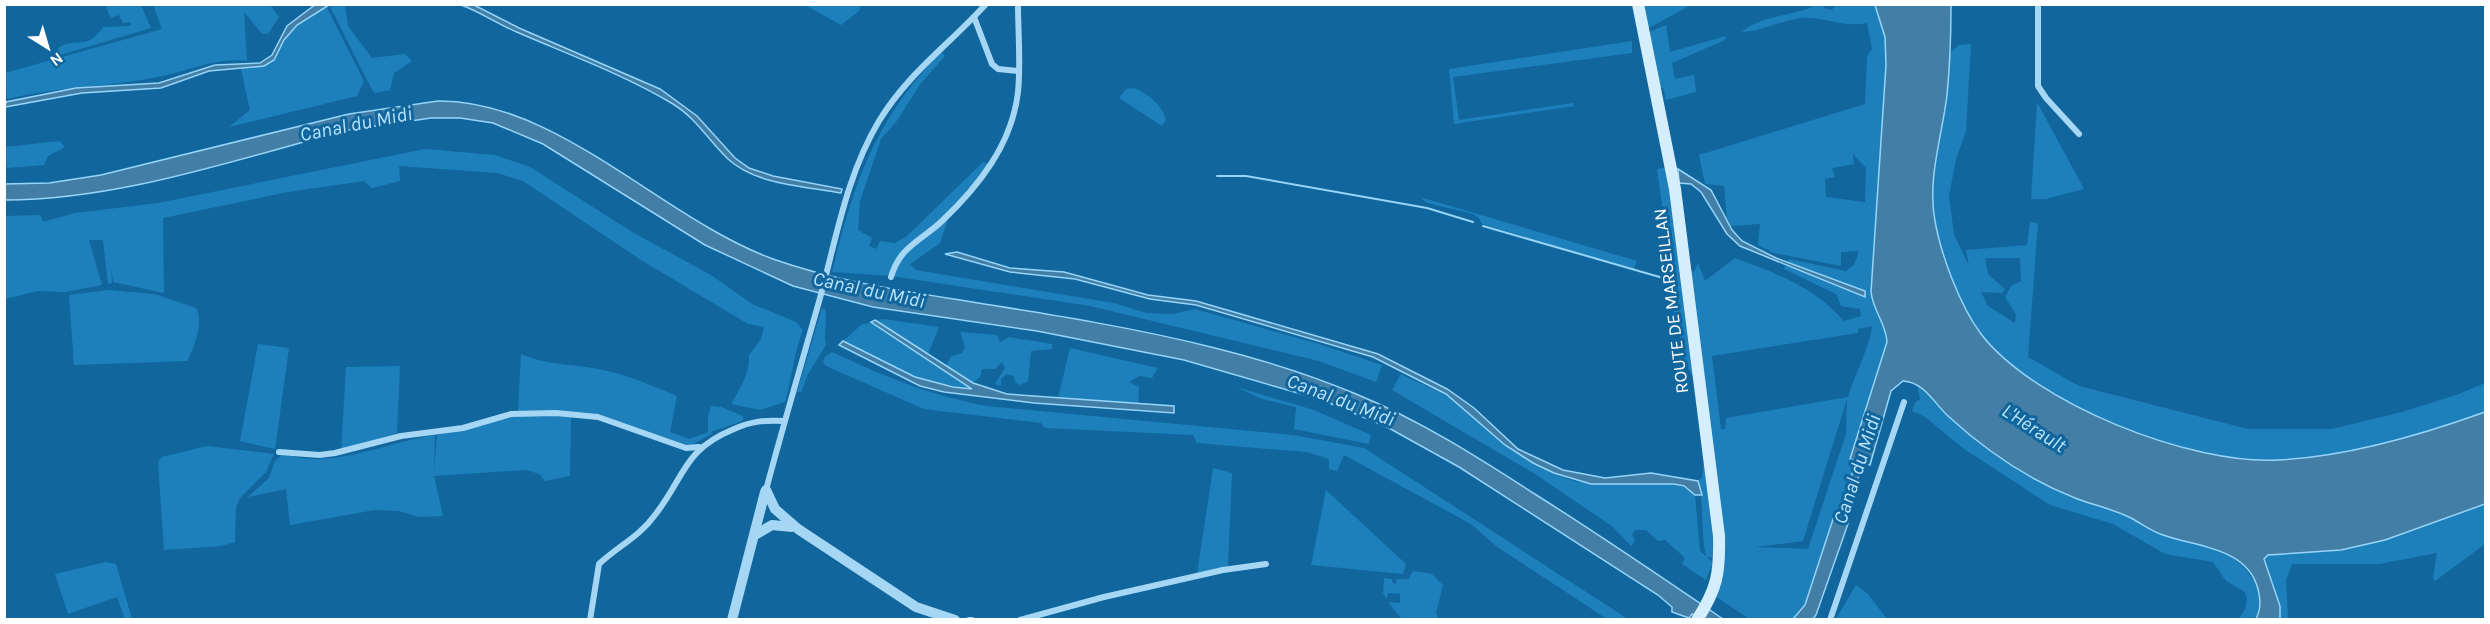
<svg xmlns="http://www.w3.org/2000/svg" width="2490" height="624" font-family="Karla,sans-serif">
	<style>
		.green { fill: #1e80bb; fill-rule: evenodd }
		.water { fill: #427ea5; stroke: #96d5f9; stroke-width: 1.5 }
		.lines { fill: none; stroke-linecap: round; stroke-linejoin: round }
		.stream { stroke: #96d5f9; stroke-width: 2 }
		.minor { stroke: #a5d7f5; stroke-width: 6 }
		.tertiary { stroke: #a5d7f5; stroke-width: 10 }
		.secondary { stroke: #d5eefe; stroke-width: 12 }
		.labels { text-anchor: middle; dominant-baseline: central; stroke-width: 6; stroke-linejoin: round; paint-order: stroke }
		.street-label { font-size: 18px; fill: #fff; stroke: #10669d }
		.water-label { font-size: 20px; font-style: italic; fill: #b9e3fb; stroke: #10669d }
	</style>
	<rect width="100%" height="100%" fill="#10669d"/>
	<!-- green -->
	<g class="green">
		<polygon points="1642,4 1691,5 1647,29"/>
		<path d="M105,5H141L151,28L60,55L58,48C76,36 86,52 103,27L131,26V22L123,23L119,15L111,18Z"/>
		<path d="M153,5H270L279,17L268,34H262L244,12L247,61C213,57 186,73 153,78C103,87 56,87 7,99L5,73L162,29Z"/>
		<path d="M340,5H349L345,6L348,26L372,58L405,54L412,61L394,73L390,90L375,93C371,90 337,19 330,7Z"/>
		<polygon points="805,5 861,5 859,11 841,25"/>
		<path d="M1811,5H1823L1824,8L1832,10L1835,5H1875L1885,37L1886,65L1871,292C1874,310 1886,323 1887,342L1850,458L1856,461L1841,510L1835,514L1805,605L1793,620L1747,619L1745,616L1712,594L1719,558L1707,557L1713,562L1706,580L1682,564L1685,558L1665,540L1658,541L1646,530H1635L1632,534L1635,541L1631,546L1613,527L1535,474L1392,390L1401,374C1420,384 1445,392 1462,406C1498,434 1528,469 1575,481C1610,489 1670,471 1695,495L1700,551L1706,556C1700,531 1705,506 1698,481L1702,477L1706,445L1700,389L1685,363L1668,282L1669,255L1657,169L1668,167L1688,265L1693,273L1698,263L1705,281L1735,258C1776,273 1814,287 1844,321L1861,316L1860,309L1841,306L1836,294L1784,269L1789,259L1846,271L1854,265L1859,251L1841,252V266L1774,253L1758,245L1760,224L1731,226L1727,219L1724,186L1705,184L1699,155L1865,104L1867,56L1872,49L1867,23C1842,28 1824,16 1802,18C1781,20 1763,31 1742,32C1762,15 1788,17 1812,7ZM1853,154L1866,168L1865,202L1826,197L1825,179L1835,177L1832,168L1854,164ZM1872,326C1872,340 1853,380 1848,397L1726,418L1725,429H1721L1712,356L1858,333V329ZM1847,399L1846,434L1808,549L1755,547L1803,541Z"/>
		<polygon points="326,6 364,81 357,96 229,127 250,110 241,69 271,63 293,28"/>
		<polygon points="1666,25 1670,52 1726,36 1725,40 1672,63 1675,79 1694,75 1696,92 1666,100 1663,88 1658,88 1649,32"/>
		<polygon points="1632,41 1632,53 1453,77 1459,120 1573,103 1574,106 1454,124 1449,69"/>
		<path d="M1971,44L1966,131L1956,159L1949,196L1954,235L1969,266L1966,250L2027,245L2030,222L2038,223L2028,357L2079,386L2248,429H2332L2402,412L2459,394L2485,383V412C2427,434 2339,458 2278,460C2190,465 2036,403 1981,334C1960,307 1941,254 1935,221C1928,186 1938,151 1943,117C1947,96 1948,75 1949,54L1959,45ZM1985,258H2020L2021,281L2011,286L2005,297L2016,315L2015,323L1988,306L1981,292L2002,293L2005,289L1988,274Z"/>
		<path d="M941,52L945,56L921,83L896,122L881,139L860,201L858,230L872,238L869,246L876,249L880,241L895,243L907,236L983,162L989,164L950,213L940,243L910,264L916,270L1114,303L1146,313L1173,314L1195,309L1319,344L1382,365L1376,382L1319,361L1090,306L891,276L832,272C855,180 874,122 941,52Z"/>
		<path d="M1134,88C1149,94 1162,105 1166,120L1162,126L1119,98L1126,89Z"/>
		<polygon points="2037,102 2084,189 2046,199 2031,199"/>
		<polygon points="60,141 65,147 48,156 44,165 7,168 5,147"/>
		<path d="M425,149L495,155L530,167L632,232L711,275L752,304L796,322L803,330C794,353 792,378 785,402L760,410L731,404C740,389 750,373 749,355L761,339L764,327L748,324L641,260L523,181L497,173L399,166L400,181L372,188L364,181L288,192L163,218L164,293L113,282L111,267L112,283L108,284L103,240H89L102,285L65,292L38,291L5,299V216L40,215L43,222L75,213L158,203Z"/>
		<polygon points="1420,197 1637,261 1633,270 1482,224 1479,218 1473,214 1427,203"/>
		<path d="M108,290L154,294L196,308C204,322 194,348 187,361L74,365L69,295Z"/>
		<path d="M822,308L825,309C828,321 823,332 826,345L808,374L801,392H797Z"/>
		<polygon points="883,319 939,327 928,354 875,320"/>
		<polygon points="871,322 972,389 971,390 915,377 843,341 861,325"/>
		<polygon points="960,332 997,335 1000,342 1009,337 1052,344 1052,349 1031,351 1028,381 1020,385 1015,382 1014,376 1007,374 1001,379 1001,386 995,384 1005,368 1002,362 995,369 982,369 980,377 973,383 946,366 951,356 962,353 965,347"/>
		<polygon points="258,344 289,348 275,449 240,441"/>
		<polygon points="1070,348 1158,368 1152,378 1140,376 1129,382 1139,387 1138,404 1058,398"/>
		<path d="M832,352C883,376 932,396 987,406L1293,435L1364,448L1628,619H1607L1496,546L1471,524L1344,455L1337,471L1329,469V459L1307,452L1197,443L1193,435L1045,428L1041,423L924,409L826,366L823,362L825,357Z"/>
		<path d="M521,354C545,365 572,364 598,369C625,374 651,385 677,396L670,432L689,439L708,432V417L711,406L721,407L743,416V421L710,432L713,433L690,446L598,414L581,412H518Z"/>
		<polygon points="400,366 397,433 341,450 346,367"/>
		<polygon points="1917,385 1947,415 1986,449 2038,481 2131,518 2152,531 2227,553 2244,567 2257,585 2260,597 2257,617 2238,619 2245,610 2247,599 2245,592 2226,581 2213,562 2165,554 2113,524 2050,505 1964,449 1925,417 1912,411 1915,403 1920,399"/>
		<polygon points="1236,387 1314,410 1371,435 1369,444 1294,429 1296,407 1262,399"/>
		<path d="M571,415L570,476L545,481L539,474L527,470L434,476L443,516L419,517L399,511L375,510L290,525L286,489L248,497L269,478L275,461L282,455C293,456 304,459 315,459C355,459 395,441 435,435L434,472L437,435L518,416Z"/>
		<polygon points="207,446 274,454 266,472 240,498 236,507 235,542 221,546 164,550 158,462 162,457"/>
		<polygon points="1213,468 1232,473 1228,566 1197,574"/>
		<polygon points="1326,490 1406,564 1403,574 1311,565"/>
		<polygon points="2485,504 2485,544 2435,581 2433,578 2437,553 2379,564 2292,564 2286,580 2288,619 2280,619 2280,606 2264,559 2268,555 2341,550 2385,540"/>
		<polygon points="106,562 116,564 132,619 125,619 117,597 68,614 55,574"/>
		<polygon points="1413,571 1432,574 1443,585 1436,613 1438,619 1402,619 1388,602 1400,603 1400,594 1388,593 1387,599 1383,593 1384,578 1392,579 1392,582 1396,584 1396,579 1409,579"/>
		<polygon points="1856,585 1868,594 1887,619 1836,619"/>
	</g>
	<!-- water -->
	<g class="water">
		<polygon points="316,4 329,5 297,25 284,40 274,60 264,66 209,71 161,88 82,93 5,107 6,102 76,88 159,83 215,65 260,63 272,55 287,26"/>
		<path d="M461,5H474L519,28L660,89L697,116L735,158L749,168L773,176L842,189L841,193C804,186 756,185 728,159C709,141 696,118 673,104C625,75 570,55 519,33C499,25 481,12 461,5Z"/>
		<path d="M1875,5H1951C1951,35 1950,65 1947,95C1942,137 1927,179 1935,221C1941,255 1960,306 1981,334C2035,404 2191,465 2278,460C2347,457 2421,435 2485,412V504L2385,540L2341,550L2268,555L2264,559L2280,606V619H2256C2261,609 2261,600 2258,589C2247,547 2196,547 2163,535C2151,531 2142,524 2131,518C2113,509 2093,505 2075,498C2027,479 1986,451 1948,416C1934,403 1924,382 1903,381L1891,391L1870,465L1863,463L1848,508L1849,521L1816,615L1813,619H1793L1805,605L1835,513L1841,510L1856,461L1850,459L1887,342C1886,323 1873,311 1871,292L1886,65L1885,37Z"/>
		<path d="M438,101C558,100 661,218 773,259C838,282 904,291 972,302C1054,315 1136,328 1215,348C1263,360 1311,375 1356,394C1422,421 1482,460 1541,498C1603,537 1663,578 1723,619H1702L1692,614L1689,618L1672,612V607L1658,595L1459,467L1387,427L1322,400L1184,360L1037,331L873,307L793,286L705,245L543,144L493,123L460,118H431L348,130C237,159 120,200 5,200L4,184L49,183L101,175L349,114Z"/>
		<polygon points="1678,169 1711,190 1732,230 1742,241 1776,258 1865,291 1865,297 1740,246 1727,234 1701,192 1691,184 1679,183"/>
		<polygon points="957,252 1010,268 1064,272 1148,295 1196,301 1378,354 1447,389 1474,408 1518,449 1563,470 1605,478 1651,473 1698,481 1702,495 1695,495 1684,486 1674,484 1591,484 1554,473 1533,463 1505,445 1446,394 1373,357 1196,305 1150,299 1075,279 1010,272 945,254"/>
		<polygon points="875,320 973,383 1007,394 1174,406 1174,413 1034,403 944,392 920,386 839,345 843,341 915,377 953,387 972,389 871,322"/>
	</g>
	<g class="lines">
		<!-- stream -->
		<g class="stream">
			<polyline points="1217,176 1246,176 1427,208 1473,222"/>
			<polyline points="1483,226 1663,278"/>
		</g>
		<!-- minor -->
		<g class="minor">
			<polyline points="2038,4 2038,86 2046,98 2079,134"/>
			<polyline points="974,17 992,64 998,69 1018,71"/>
			<path d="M891,277C900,246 921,241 942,221C979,186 1012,144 1018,92C1021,63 1018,33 1018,4"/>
			<polyline points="279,452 320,455 335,453 401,436 463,428 511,414 556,413 598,417 686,448 699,447"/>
			<path d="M766,490C783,426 802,362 820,298C836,239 847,174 879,121C909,72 949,45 986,4"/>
			<path d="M590,620L599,564C617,547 640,536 655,515C686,475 683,450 734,429C752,421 765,420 784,421"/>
			<polyline points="969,620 972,620"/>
			<polyline points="1020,620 1104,597 1223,570 1266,564"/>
			<polyline points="1830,620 1904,402"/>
		</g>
		<!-- tertiary -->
		<g class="tertiary">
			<polyline points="766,490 775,509 798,529 916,607 955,620"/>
			<polyline points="755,535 772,525 792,527"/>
			<polyline points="732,620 765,492"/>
		</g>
		<!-- secondary -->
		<path class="secondary" d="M1638,4L1675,189L1719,536C1720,573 1717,589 1697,620"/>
	</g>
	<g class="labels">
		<!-- street labels -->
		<g class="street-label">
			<text transform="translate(1671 301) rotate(-97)">ROUTE DE MARSEILLAN</text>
		</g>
		<!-- water labels -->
		<g class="water-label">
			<text transform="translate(356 124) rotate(-11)">Canal du Midi</text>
			<text transform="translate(869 290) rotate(12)">Canal du Midi</text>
			<text transform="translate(1341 400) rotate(21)">Canal du Midi</text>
			<text transform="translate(2034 428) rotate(33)">L'Hérault</text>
			<text transform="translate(1857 469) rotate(-72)">Canal du Midi</text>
		</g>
	</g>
	<!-- border -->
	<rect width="2490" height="624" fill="none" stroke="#ffffff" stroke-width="12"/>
	<!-- north arrow -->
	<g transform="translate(48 48) rotate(143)" stroke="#10669d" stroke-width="4.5" paint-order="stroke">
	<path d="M0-4.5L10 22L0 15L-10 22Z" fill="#ffffff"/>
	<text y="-9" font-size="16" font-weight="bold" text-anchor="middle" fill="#ffffff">N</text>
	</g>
</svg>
